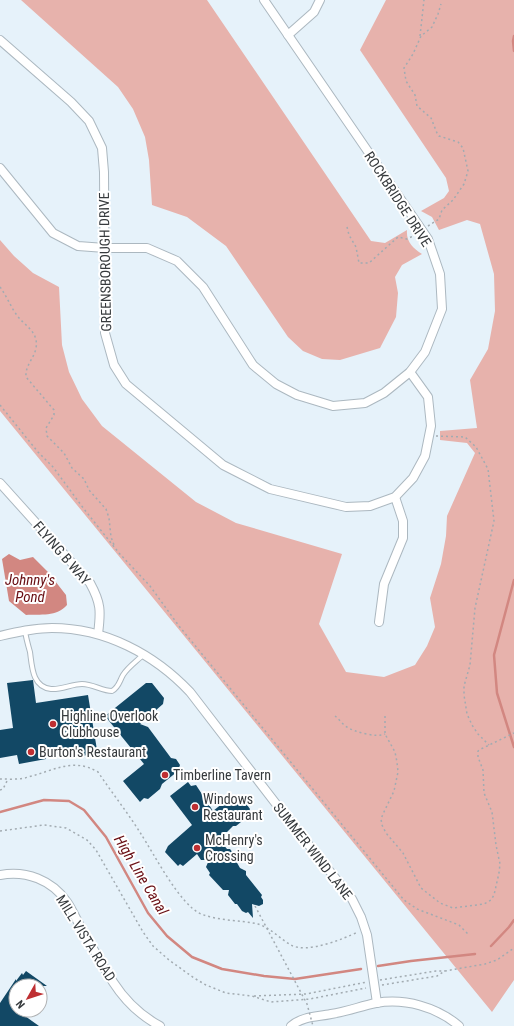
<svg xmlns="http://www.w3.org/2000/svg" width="514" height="1026" font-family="'Roboto Condensed',sans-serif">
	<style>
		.green { fill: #e7b2ac }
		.water { fill: #d28781 }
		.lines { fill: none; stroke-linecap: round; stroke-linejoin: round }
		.stream { stroke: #d28781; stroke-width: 2.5 }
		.building { fill: #124865 }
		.lane-casing { stroke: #acb8c0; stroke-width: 6 }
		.street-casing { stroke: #acb8c0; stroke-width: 10 }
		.path { stroke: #a2abb1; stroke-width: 1.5; stroke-dasharray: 2 3; stroke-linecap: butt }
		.lane { stroke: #fff; stroke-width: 4 }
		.street { stroke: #fff; stroke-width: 8 }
		.path-bridge { stroke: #a2abb1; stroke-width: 1.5; stroke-dasharray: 2 3; stroke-linecap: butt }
		.poi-dot { fill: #be2f32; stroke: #fff; stroke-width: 1.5 }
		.labels { text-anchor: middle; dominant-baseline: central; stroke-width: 4; stroke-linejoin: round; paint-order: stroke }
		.street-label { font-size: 14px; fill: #363a3d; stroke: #fff }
		.poi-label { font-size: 14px; fill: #363a3d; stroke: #fff; text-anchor: start }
		.water-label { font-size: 15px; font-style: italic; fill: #690e13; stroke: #fff }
	</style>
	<rect width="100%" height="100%" fill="#e6f2fa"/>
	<!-- green -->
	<g class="green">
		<path d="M21,0H207L371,241L385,243L407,230C406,242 413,248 422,254L402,265L395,277L398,293L396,317L380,348L340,360L322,359L303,351L288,337L226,246L187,217L152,205L149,160L145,137L133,109L118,87Z"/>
		<polygon points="386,0 514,0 514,980 492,1012 0,411 0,240 14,256 33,273 59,287 62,345 69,372 82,399 102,426 196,502 236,523 342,554 319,624 346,672 384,677 415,665 427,646 435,627 430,598 441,564 446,536 447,516 475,453 467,443 440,440 440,431 477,428 470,380 488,349 495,311 494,274 480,224 467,220 439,230 432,217 421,211 444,198 449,191 446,178 360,50"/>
	</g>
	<!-- water -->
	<path class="water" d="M9,554L20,560L33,557L48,572L66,595L67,605C57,617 40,614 26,615L9,601L2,559Z"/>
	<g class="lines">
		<!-- stream -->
		<g class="stream">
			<polyline points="514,36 513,41 514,51"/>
			<polyline points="514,580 494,655 497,693 514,747"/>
			<polyline points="0,812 44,800 69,801 84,810 106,837 148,913 167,936 192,957 222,969 264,976 295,979 361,969"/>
			<polyline points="491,946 509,927 514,920"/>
			<polyline points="378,966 411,961 475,954"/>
		</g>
	</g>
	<!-- building -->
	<g class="building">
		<polygon points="33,680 36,703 88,695 97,750 95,751 95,754 75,757 75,755 72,755 71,752 46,756 46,759 19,764 17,755 0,758 0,730 13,728 7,683"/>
		<polygon points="146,683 152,683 164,698 163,704 140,724 148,727 171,758 176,759 180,765 178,771 162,784 160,789 148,799 144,798 140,802 123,781 144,764 105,716"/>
		<polygon points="188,782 191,786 196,785 213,811 233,795 236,796 239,794 250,809 246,818 236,826 233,826 227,832 224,832 218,838 227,849 230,849 237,858 236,861 240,868 246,871 246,875 262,895 261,897 263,900 263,904 259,906 252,904 253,918 248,912 246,913 242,911 237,904 235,904 228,895 229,890 223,890 209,875 210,873 206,867 209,860 201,860 197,854 183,866 180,864 178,866 165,852 168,846 192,825 170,796"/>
		<polygon points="26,971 47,986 16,986 16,1010 29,1010 25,1016 39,1026 0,1026 0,1003 16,979 16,981 22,973 23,975"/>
	</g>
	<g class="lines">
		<defs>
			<path id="lane" d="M25,631C26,638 28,645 30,652C32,666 32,687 51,689C61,690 72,684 82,684C93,684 102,691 112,691C119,687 119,682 123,675C128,667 137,661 144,654"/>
			<g id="street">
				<polyline points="288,35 314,12 320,0"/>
				<polyline points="0,40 71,102 89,121 102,148 104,172 105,333 114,365 126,384 223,465 270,489 346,507 370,506 395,497 413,478 425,456 431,426 428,397 410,372"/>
				<polyline points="0,168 53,233 78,246 105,248 147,248 177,261 203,287 253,365 276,384 297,395 333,406 365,403 384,393 410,372 425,352 442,309 440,274 428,239 264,0"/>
				<path d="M0,483L90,583C101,603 101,611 98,634"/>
				<polyline points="379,622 384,584 403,538 403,521 395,497"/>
				<path d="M0,636C17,632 34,628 52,628C105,628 154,654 190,692L280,809L352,899L361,917L367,935L377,1003"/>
				<path d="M0,875C26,870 52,880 67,902C72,909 75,917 79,924C90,943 101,963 113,982C124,999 141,1016 160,1026"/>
				<path d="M291,1026C303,1016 317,1017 331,1014C346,1012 361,1006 376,1003C405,998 437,1007 459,1026"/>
			</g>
		</defs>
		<!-- lane casing -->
		<use href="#lane" class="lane-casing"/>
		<!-- street casing -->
		<use href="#street" class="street-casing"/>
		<!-- path -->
		<g class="path">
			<polyline points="420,36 424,0"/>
			<polyline points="428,226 439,219 442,210 453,200 464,184 468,171 463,148 458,142 439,136 437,133 431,118 417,106 415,95 406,81 404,68 413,54 421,36 432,27 438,14 441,4"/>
			<polyline points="347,227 349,235 356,247 359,263 369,263 398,237 407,239 415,235"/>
			<path d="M0,287C6,295 10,305 16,314C24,326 39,331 36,348C34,359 25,365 26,377L54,410V415L46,428L47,436L64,453L72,468L84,479L89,490L106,509L109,518L111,537L114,545"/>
			<polyline points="0,405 38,452 53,467 84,509 119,553 150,586 179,626 404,900 417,909 459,925 468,934"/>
			<polyline points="436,436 465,437 476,447 488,469 494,521 475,608 470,665 464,686 464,695 467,714 472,725 478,734 489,745"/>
			<path d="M335,716C339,719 342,724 347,727C354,732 377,738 385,734"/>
			<polyline points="385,716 385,734 395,752 397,762 398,772 394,791 383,814 381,819 382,825 386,833 403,853 421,888 440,903 453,908 484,904 491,900 494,895 499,873 500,864 496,845 493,820 492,812 484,793 483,770 478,757 478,751 481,749 514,733"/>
			<path d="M0,779C9,779 20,780 28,777C53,771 73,757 98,772C112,793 128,813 141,834C154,854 180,905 201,914C219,921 240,920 258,924C271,928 280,939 291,945C307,954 343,939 358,932"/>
			<polyline points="0,790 3,789 8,779"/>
			<polyline points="0,831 44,825 66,828 87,840 96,850 143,932 153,946 169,960 194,978 206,985 226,993 252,996 271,1002 310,999 366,988"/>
			<polyline points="380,980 436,971 445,971"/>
			<polyline points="382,985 437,976 445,971 485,964 497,960 514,948"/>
			<polyline points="254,996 306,994 367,982"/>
		</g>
		<!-- lane -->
		<use href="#lane" class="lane"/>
		<!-- street -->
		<use href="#street" class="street"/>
		<!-- path-bridge -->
		<polyline class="path-bridge" points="255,906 307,1004 313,1026"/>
	</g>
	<!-- markers -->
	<g class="poi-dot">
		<circle cx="53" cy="724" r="4"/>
		<circle cx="31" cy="752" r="4"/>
		<circle cx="165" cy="775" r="4"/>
		<circle cx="195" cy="807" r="4"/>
		<circle cx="197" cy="848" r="4"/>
	</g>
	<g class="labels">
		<!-- street labels -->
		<g class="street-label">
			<text transform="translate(398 199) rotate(57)">ROCKBRIDGE DRIVE</text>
			<text transform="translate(105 262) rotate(-91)">GREENSBOROUGH DRIVE</text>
			<text transform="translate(62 553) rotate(49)">FLYING B WAY</text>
			<text transform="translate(313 851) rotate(52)">SUMMER WIND LANE</text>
			<text transform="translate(86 938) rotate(58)">MILL VISTA ROAD</text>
		</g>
		<!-- poi labels -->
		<g class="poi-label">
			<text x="61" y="716">Highline Overlook<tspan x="61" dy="16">Clubhouse</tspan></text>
			<text x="39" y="752">Burton's Restaurant</text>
			<text x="173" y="775">Timberline Tavern</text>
			<text x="203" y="799">Windows<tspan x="203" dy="16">Restaurant</tspan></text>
			<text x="205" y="840">McHenry's<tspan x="205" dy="16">Crossing</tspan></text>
		</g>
		<!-- water labels -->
		<g class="water-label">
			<text x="30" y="580">Johnny's<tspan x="30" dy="17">Pond</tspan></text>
			<text transform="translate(141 875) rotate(59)">High Line Canal</text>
		</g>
	</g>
	<!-- north arrow -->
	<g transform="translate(28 998) rotate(231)"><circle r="19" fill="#ffffff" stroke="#afb0b1"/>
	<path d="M0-3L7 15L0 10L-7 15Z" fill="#be2f32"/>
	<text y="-6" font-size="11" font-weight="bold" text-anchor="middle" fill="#363a3d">N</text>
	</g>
</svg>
